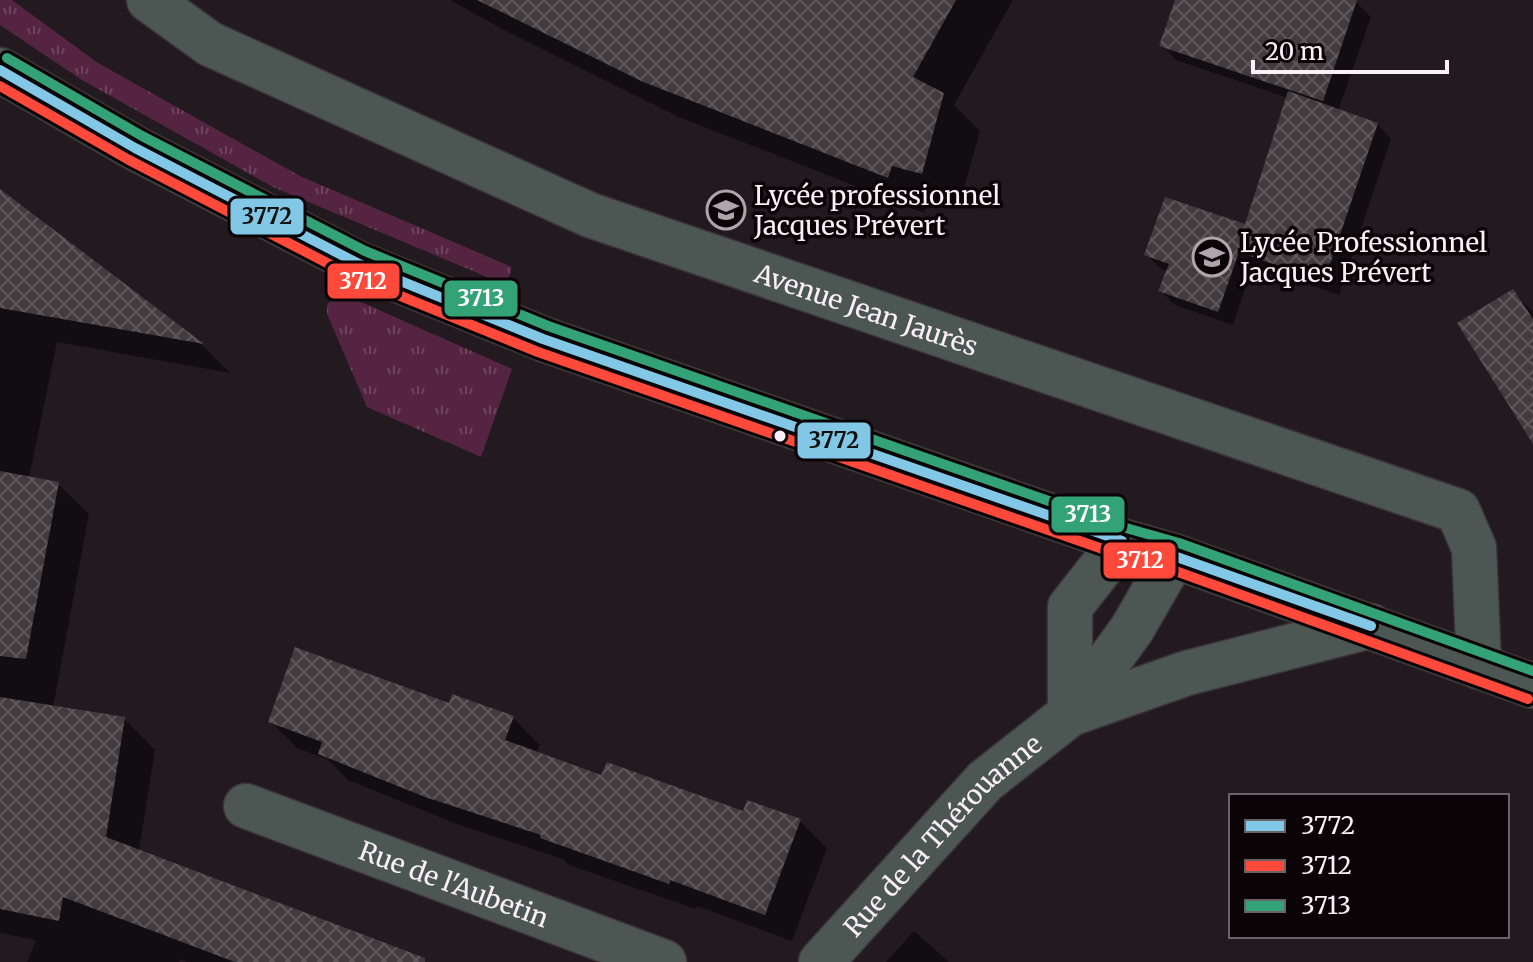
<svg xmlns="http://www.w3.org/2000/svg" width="1533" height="962" font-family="Merriweather,serif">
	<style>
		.grass { fill: url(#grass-tufts) }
		.shadow { fill: #0007 }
		.building { fill: url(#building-cross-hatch) }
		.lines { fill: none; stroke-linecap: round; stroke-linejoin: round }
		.minor-casing { stroke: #3b3538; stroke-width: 47 }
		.minor { stroke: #4c5754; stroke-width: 44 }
		.bus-1-casing { stroke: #0a0407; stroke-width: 16 }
		.bus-2-casing { stroke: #0a0407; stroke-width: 16 }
		.bus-3-casing { stroke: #0a0407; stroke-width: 16 }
		.bus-1 { stroke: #82c8e6; stroke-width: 10 }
		.bus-2 { stroke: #ff493a; stroke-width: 10 }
		.bus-3 { stroke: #33a276; stroke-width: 10 }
		.bus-dot { fill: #fbf0f5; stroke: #0a0407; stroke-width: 3 }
		.labels { text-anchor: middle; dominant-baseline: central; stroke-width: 7; stroke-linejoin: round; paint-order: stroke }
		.poi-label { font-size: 26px; fill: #fbf0f5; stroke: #0a0407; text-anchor: start }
		.street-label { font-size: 26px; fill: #fbf0f5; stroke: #0a0407 }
		.line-badge { stroke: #0a0407; stroke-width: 3 }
		.badge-label { font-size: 22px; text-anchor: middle; font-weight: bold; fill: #fff }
		.pale-badge-label { font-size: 22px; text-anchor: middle; font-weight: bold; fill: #111 }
	</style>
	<defs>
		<pattern id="grass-tufts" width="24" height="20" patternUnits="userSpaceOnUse" patternTransform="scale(2)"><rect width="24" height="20" fill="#542442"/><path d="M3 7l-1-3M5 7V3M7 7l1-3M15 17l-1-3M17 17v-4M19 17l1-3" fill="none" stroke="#6e445e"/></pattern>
		<pattern id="building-cross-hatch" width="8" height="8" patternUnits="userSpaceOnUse" patternTransform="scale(2)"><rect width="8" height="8" fill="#423b3e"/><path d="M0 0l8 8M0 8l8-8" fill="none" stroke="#5e585a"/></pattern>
	</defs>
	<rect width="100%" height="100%" fill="#221a1e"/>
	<!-- grass -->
	<g class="grass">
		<polygon points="0,0 12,0 98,63 300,176 512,267 506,285 273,187 82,80 0,25"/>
		<polygon points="345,295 512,369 481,457 367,407 327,314 327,305 335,296"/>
	</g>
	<!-- shadow -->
	<g class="shadow">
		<polygon points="450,0 1013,0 954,105 980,131 958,209 928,201 924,213 679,117 504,30"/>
		<polygon points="1177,0 1349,0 1356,2 1371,17 1338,111 1377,124 1391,139 1339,295 1253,265 1233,325 1175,305 1161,291 1168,271 1161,269 1146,254 1247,227 1288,98 1176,60 1162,45"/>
		<polygon points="0,192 203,346 230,373 57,342 29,478 58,484 89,514 53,707 124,719 155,750 139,851 412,962 187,962 180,959 179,962 27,962 36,940 0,933"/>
		<polygon points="1513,292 1533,312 1533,434"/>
		<polygon points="450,706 513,718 540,745 536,754 602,778 744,814 800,821 827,848 792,941 697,906 696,909 569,865 563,859 454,823 348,780 327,759 297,748 270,721"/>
		<polygon points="914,931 949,962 886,962"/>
	</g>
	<!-- building -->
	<g class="building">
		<polygon points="477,0 956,0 913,77 944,93 922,174 892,166 888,178 641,81"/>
		<polygon points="1175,0 1357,0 1323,101 1159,46"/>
		<polygon points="1288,91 1378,123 1324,282 1239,252 1218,312 1158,291 1169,264 1144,255 1165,197 1245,224"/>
		<polygon points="0,189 204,344 0,308"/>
		<polygon points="1513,289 1533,319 1533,444 1457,323"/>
		<polygon points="0,471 59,482 26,659 0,656"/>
		<polygon points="295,647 449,703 452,694 514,716 505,740 601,775 607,762 743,811 747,800 801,819 765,915 670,880 669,884 540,838 541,835 425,797 318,754 322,742 268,722"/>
		<polygon points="0,697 125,717 106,837 425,958 425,962 235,962 63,897 59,921 0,909"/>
	</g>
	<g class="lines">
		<defs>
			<g id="minor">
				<path id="s1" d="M149,0L210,44L590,215L1458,511L1474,548L1479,667"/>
				<polyline points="0,70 135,148 359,264 543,339 1122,541 1174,556 1533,686"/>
				<polyline points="1070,714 1187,673 1371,626"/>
				<polyline points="1070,714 1070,607 1122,541"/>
				<path id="s2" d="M246,806L664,962"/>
				<path id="s3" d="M821,962L985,781L1070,714L1132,629L1174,556"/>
			</g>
		</defs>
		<!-- minor casing -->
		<use href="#minor" class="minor-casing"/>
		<!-- minor -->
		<use href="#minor" class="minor"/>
		<defs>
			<g id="bus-1">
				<polyline points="0,70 135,148 359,264 543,339 1122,541"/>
				<polyline points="1174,556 1371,626"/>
			</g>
			<polyline id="bus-2" points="0,86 129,160 354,277 538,352 1117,554 1170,569 1528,699"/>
			<polyline id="bus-3" points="7,58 142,136 365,251 548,326 1126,528 1179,543 1533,671"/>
		</defs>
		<!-- bus-1 casing -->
		<use href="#bus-1" class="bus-1-casing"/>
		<!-- bus-2 casing -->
		<use href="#bus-2" class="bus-2-casing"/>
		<!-- bus-3 casing -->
		<use href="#bus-3" class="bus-3-casing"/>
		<!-- bus-1 -->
		<use href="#bus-1" class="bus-1"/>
		<!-- bus-2 -->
		<use href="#bus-2" class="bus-2"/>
		<!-- bus-3 -->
		<use href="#bus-3" class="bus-3"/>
	</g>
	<!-- icons -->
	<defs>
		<symbol id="school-ring" viewBox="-11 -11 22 22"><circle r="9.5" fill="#0a0407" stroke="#afa5aa" stroke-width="1.5"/><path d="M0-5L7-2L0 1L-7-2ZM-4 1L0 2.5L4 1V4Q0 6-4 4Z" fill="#afa5aa"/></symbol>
	</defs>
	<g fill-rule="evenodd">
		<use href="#school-ring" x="704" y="188" width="44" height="44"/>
		<use href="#school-ring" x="1190" y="235" width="44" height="44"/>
	</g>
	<!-- markers -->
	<circle class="bus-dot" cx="780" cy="436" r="7"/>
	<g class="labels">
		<!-- poi labels -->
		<g class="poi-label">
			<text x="754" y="195">Lycée professionnel<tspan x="754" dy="30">Jacques Prévert</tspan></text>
			<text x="1240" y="242">Lycée Professionnel<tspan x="1240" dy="30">Jacques Prévert</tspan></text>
		</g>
		<!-- street labels -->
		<g class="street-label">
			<text stroke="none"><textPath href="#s1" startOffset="784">Avenue Jean Jaurès</textPath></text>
			<text stroke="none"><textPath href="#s3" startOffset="176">Rue de la Thérouanne</textPath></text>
			<text stroke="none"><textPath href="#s2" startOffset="222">Rue de l'Aubetin</textPath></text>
		</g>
	</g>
	<g class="line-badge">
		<rect x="229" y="197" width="76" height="39" rx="8" fill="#82c8e6"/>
		<rect x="326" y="262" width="75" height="38" rx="8" fill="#ff493a"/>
		<rect x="443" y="279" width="76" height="39" rx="8" fill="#33a276"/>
		<rect x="796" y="421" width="76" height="39" rx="8" fill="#82c8e6"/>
		<rect x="1050" y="495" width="76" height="39" rx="8" fill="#33a276"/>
		<rect x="1102" y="541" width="75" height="39" rx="8" fill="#ff493a"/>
	</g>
	<g class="badge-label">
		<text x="363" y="289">3712</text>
		<text x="481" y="306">3713</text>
		<text x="1088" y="522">3713</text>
		<text x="1140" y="568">3712</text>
	</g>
	<g class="pale-badge-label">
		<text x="267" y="224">3772</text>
		<text x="834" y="448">3772</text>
	</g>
	<!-- legend -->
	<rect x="1229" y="794" width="280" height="144" fill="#0a0407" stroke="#6a6266" stroke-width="2"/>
	<rect x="1245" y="820" width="40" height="12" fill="#82c8e6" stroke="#6a6266" stroke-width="2"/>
	<text x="1301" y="834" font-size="24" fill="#fbf0f5">3772</text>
	<rect x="1245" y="860" width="40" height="12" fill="#ff493a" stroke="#6a6266" stroke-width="2"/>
	<text x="1301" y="874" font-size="24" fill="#fbf0f5">3712</text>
	<rect x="1245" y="900" width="40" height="12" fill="#33a276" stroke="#6a6266" stroke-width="2"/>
	<text x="1301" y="914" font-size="24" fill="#fbf0f5">3713</text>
	<!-- scale -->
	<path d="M1253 60v12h194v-12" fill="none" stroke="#fbf0f5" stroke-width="4"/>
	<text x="1265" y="60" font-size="24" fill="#fbf0f5" stroke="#0a0407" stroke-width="6" paint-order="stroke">20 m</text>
</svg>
